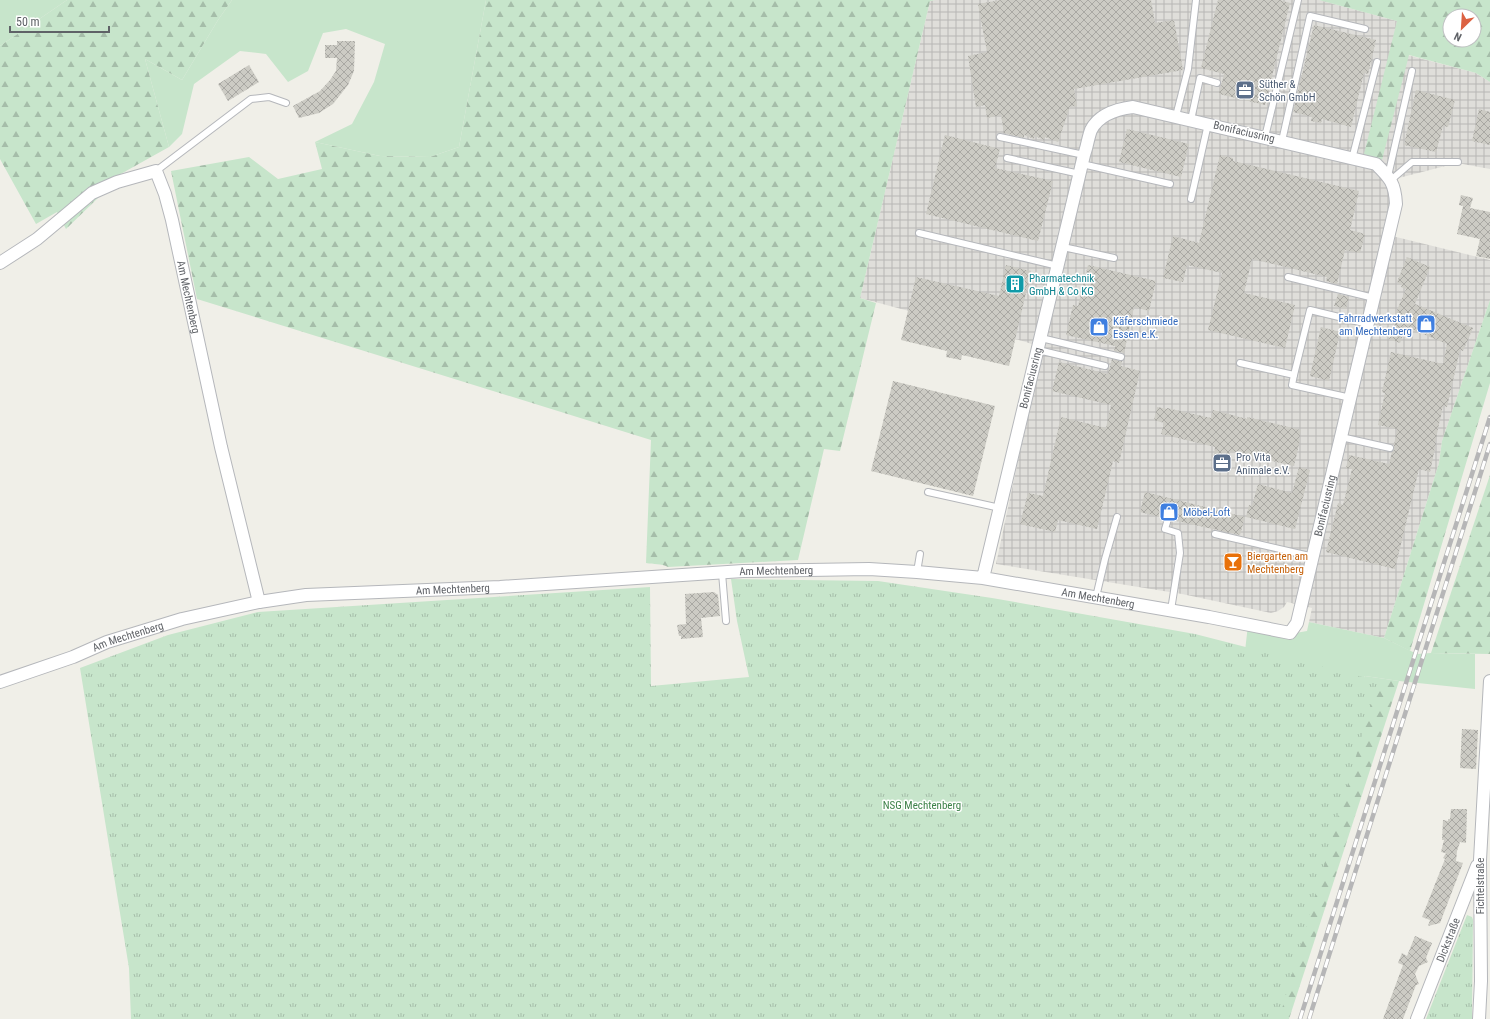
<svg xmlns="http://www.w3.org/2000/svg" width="1490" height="1019" font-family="'Roboto Condensed',sans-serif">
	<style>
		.industrial { fill: url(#industrial-grid) }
		.grass { fill: #c7e5cb }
		.forest { fill: url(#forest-firs); fill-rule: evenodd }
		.park { fill: url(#park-tufts) }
		.building { fill: url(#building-cross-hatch) }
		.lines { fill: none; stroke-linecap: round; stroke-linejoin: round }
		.lane-casing { stroke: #b5b7bb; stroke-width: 8 }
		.street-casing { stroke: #b5b7bb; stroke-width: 14 }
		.lane { stroke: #fff; stroke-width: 6 }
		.street { stroke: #fff; stroke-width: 12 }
		.rail-casing { stroke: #b6b6b7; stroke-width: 4.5 }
		.rail { stroke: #fff; stroke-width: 3; stroke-dasharray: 9; stroke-linecap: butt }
		.labels { text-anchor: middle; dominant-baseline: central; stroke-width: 3; stroke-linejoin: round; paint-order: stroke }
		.service-label { font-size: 11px; fill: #4e5e75; stroke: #fff; text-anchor: start }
		.street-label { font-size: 11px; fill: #5f6267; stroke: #fff }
		.culture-label { font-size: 11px; fill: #0d838f; stroke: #fff; text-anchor: start }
		.shop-label { font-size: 11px; fill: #366cbe; stroke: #fff; text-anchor: start }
		.food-label { font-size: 11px; fill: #c56008; stroke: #fff; text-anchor: start }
		.park-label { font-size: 11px; fill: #3c8148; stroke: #fff }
	</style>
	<defs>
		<pattern id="industrial-grid" width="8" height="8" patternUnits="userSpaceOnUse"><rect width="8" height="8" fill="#dfdeda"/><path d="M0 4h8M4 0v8" fill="none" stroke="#b8b7b5"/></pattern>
		<pattern id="forest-firs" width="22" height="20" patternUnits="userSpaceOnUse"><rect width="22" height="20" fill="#c7e5cb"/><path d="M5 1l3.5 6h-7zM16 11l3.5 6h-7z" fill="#a5bda9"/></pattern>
		<pattern id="park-tufts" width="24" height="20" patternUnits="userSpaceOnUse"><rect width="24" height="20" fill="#c7e5cb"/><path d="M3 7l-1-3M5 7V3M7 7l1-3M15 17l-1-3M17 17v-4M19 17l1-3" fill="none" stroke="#a5bda9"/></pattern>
		<pattern id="building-cross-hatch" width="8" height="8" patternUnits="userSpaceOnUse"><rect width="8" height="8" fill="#cccbc4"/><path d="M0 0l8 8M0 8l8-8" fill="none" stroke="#a9a8a3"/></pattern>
	</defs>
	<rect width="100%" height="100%" fill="#f0efe8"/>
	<!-- industrial -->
	<polygon class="industrial" points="935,0 1319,0 1397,21 1392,51 1476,73 1490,82 1490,169 1457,163 1391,180 1395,205 1388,235 1490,260 1490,300 1442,441 1439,463 1384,638 1309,622 1312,608 1287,602 1284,607 1278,611 1271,613 1182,594 996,564 1042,348 1026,342 860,298 930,1"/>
	<!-- grass -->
	<g class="grass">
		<polygon points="0,0 67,0 0,46"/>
		<polygon points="232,0 486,0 459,147 430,157 380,156 315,142 352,124 374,82 385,44 346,29 323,33 308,71 288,82 266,54 240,51 194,84 182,134 169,147 145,59 182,80 218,20"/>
		<polygon points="1309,622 1384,638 1417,654 1431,653 1475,654 1475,689 1399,681 1365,676 1352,699 1245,651 1248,625 1290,634 1307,631"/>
	</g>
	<!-- forest -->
	<g class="forest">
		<polygon points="67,0 232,0 218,20 182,80 145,59 169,147 101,185 101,195 66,229 57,212 36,224 0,159 0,46"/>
		<path d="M486,0H935L930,1L860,298L876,303L840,451L824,449L798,560L668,567C661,563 654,565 646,563L651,440L197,299L171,171L249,157L278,179L322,169L315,142L380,156L430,157L459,147Z"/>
		<path d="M1319,0H1490V82L1476,73L1409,55L1382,160L1364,154L1397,21ZM1450,16H1474V40H1450Z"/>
		<polygon points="1490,300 1490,383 1410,651 1384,638 1439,463 1442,441"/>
		<polygon points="1490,475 1490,654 1431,653"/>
		<polygon points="1365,676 1399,681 1289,1019 1272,1019 1352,699"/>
	</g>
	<!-- park -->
	<g class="park">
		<polygon points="731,579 878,581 992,598 1195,634 1378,681 1279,1019 131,1019 129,968 80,668 168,635 258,612 650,587 651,686 749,677 737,621"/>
		<polygon points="1467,915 1472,917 1473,920 1472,1019 1426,1019"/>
	</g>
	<!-- building -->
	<g class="building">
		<polygon points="1001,0 1151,0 1155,23 1174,20 1183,70 1074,89 1077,106 1070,107 1058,142 1045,137 1044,140 1035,136 1034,139 1024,135 1024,138 1004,133 1001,115 987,118 985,105 976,107 968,56 987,52 978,4"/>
		<polygon points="1218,0 1280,0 1290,3 1265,105 1219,94 1224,74 1201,68"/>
		<polygon points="1314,25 1376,40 1368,74 1364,73 1351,127 1322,119 1321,123 1311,121 1312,117 1293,112"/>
		<polygon points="337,41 355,41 354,71 348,85 333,104 319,113 299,118 293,106 320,91 330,80 336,71 337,58 325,58 325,45 337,45"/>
		<polygon points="249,65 259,82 228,101 218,84"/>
		<polygon points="1416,90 1455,100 1448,127 1443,126 1436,152 1404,145"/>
		<polygon points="1479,109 1490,112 1490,145 1472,141"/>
		<polygon points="1127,129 1189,144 1181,177 1119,162"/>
		<polygon points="945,135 1000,149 995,168 1053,181 1038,241 926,214"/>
		<polygon points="1220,155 1233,158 1233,161 1359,191 1350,230 1365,234 1360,253 1345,250 1337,284 1326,281 1327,277 1252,259 1244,293 1295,305 1285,348 1208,330 1222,273 1187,265 1183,282 1163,278 1173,236 1199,243"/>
		<polygon points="1461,195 1473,198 1470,208 1490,212 1490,259 1476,256 1480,239 1457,234 1463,206 1459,205"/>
		<polygon points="1407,257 1430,267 1415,304 1473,328 1463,351 1460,350 1447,407 1443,406 1435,443 1436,443 1430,472 1419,469 1395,569 1326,552 1338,503 1343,505 1352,469 1346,468 1349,455 1389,464 1392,452 1394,449 1394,445 1397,429 1378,425 1385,393 1382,392 1391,352 1443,364 1447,344 1406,327 1400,343 1389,339 1395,323 1392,322 1406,289 1401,287 1402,285 1397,282"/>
		<polygon points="1006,265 1031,271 1009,366 962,355 961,360 946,357 947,351 901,340 916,277 999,296"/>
		<polygon points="1088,265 1156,281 1149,311 1134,307 1124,353 1114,351 1115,346 1066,335 1073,305 1078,306"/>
		<polygon points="1338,294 1349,297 1346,309 1334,306"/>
		<polygon points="1321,327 1340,332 1329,381 1310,376"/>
		<polygon points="1112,359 1122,361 1121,366 1140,371 1119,463 1113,461 1097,529 1058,520 1055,532 1020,524 1028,493 1043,496 1061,417 1106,428 1111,405 1052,391 1059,362 1108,374"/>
		<polygon points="893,381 995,406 973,496 871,471"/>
		<polygon points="1157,407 1167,409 1167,408 1211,418 1213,410 1247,419 1247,417 1301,430 1299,439 1300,440 1294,466 1230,451 1225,472 1215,469 1218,456 1214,455 1215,447 1161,434 1164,423 1154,420"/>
		<polygon points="1299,467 1310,470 1295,529 1246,517 1249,505 1252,506 1258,484 1292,493"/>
		<polygon points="1145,492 1245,517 1240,535 1172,520 1172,516 1169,515 1165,516 1164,518 1140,512"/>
		<polygon points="714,592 718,595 720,616 701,618 703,637 681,639 681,636 679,636 677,625 686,624 685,594"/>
		<polygon points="1462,729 1478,730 1476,769 1460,768"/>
		<polygon points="1451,809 1467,809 1466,843 1460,842 1457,851 1456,861 1463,863 1440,923 1428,926 1430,920 1422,917 1445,859 1443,858 1446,853 1441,852 1444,840 1442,840 1443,820 1448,821 1448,819 1450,819"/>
		<polygon points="1415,936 1432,943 1426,958 1428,962 1419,966 1415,974 1419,984 1416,985 1403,1019 1383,1019 1403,965 1398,963 1402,953 1407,956"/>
	</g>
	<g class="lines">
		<defs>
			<g id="lane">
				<polyline points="1176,116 1188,69 1196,0"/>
				<polyline points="1191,120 1200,78 1217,83"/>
				<polyline points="1000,137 1084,155"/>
				<polyline points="1265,137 1298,0"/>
				<polyline points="1282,141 1310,16 1365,29"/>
				<polyline points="1007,158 1080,174"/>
				<polyline points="1352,159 1377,62"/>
				<polyline points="1082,164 1170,184"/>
				<polyline points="156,171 251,99 269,97 286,103"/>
				<polyline points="1388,176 1412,71"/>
				<polyline points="1391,180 1412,162 1458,162"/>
				<polyline points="1191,199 1208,124"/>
				<polyline points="919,233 1058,266"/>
				<polyline points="1063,247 1114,258"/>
				<polyline points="1288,277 1374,298"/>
				<polyline points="1041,338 1121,357"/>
				<polyline points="1038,350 1105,366"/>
				<polyline points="1240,363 1294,375"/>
				<polyline points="1351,398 1292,385 1294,375 1310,310 1368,324"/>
				<polyline points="1341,437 1390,448"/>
				<polyline points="928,492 1000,508"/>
				<polyline points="1168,519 1165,529 1178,533 1180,553 1171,610"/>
				<polyline points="1215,534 1314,557"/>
				<polyline points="917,572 920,554"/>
				<polyline points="722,573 726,621"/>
				<polyline points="1096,597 1105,559 1117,517"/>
			</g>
			<g id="street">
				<path id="s1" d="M0,263L37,239L92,193L117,182L156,171L165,194L172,220L221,447L259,602"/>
				<path id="s2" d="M0,682L73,657L107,642L182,619L259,602L306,595L500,587L743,571L869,569L917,572L983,578L1209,617L1290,633L1297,623L1396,204C1395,183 1390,178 1376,164L1133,107C1117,109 1099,114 1091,130C1088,138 1087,147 1084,155L983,578"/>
				<path id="s3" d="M1417,1019L1477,866"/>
				<polyline points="1479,1019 1481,981 1480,860 1490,681"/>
			</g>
		</defs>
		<!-- lane casing -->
		<use href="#lane" class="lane-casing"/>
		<!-- street casing -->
		<use href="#street" class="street-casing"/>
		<!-- lane -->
		<use href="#lane" class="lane"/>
		<!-- street -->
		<use href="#street" class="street"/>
		<defs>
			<g id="rail">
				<polyline points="1300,1019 1490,417"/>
				<polyline points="1309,1019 1490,444"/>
			</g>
		</defs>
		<!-- rail casing -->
		<use href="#rail" class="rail-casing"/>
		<!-- rail -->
		<use href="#rail" class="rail"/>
	</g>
	<!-- icons -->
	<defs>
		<symbol id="office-square" viewBox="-11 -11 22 22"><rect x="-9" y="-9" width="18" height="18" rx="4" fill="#5c6f8a" stroke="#fff"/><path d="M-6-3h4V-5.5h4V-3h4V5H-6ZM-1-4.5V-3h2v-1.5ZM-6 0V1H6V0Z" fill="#fff"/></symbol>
		<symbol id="building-square" viewBox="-11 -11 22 22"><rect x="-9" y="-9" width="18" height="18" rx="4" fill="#0f9aa8" stroke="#fff"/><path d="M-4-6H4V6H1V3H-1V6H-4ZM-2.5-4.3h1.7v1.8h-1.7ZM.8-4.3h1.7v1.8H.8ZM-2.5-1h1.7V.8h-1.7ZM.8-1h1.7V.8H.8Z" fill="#fff"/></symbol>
		<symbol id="shop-square" viewBox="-11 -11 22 22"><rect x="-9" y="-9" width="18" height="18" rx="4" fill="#3f7fe0" stroke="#fff"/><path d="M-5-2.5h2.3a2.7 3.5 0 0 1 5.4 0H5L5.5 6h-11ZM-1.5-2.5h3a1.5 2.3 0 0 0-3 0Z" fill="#fff"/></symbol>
		<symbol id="bar-square" viewBox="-11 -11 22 22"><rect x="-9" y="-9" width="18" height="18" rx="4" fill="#e8710a" stroke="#fff"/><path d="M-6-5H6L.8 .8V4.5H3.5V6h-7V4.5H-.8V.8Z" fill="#fff"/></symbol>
	</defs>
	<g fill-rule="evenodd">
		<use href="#office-square" x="1234" y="79" width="22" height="22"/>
		<use href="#building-square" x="1004" y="273" width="22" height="22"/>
		<use href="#shop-square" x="1415" y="313" width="22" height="22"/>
		<use href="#shop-square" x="1088" y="316" width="22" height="22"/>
		<use href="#office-square" x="1211" y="452" width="22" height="22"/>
		<use href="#shop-square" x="1158" y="501" width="22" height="22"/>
		<use href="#bar-square" x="1222" y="551" width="22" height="22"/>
	</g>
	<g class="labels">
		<!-- service labels -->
		<g class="service-label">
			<text x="1259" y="84">Süther &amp;<tspan x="1259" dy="13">Schön GmbH</tspan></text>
			<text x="1236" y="457">Pro Vita<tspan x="1236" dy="13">Animale e.V.</tspan></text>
		</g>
		<!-- street labels -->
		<g class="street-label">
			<text transform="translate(1244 132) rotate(13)">Bonifaciusring</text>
			<text stroke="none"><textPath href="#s1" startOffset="314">Am Mechtenberg</textPath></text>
			<text transform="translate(1031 378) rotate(-76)">Bonifaciusring</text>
			<text stroke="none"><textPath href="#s2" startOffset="1442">Bonifaciusring</textPath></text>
			<text stroke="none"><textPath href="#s2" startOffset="790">Am Mechtenberg</textPath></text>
			<text stroke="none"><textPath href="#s2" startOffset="466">Am Mechtenberg</textPath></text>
			<text stroke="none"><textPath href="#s2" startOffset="1114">Am Mechtenberg</textPath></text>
			<text stroke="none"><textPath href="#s2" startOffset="136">Am Mechtenberg</textPath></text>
			<text transform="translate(1480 886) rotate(-90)">Fichtelstraße</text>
			<text stroke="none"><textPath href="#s3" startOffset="85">Dickstraße</textPath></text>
		</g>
		<!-- culture labels -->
		<g class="culture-label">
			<text x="1029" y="278">Pharmatechnik<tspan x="1029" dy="13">GmbH &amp; Co KG</tspan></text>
		</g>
		<!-- shop labels -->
		<g class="shop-label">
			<text x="1412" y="318" text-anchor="end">Fahrradwerkstatt<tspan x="1412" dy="13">am Mechtenberg</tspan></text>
			<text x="1113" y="321">Käferschmiede<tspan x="1113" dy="13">Essen e.K.</tspan></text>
			<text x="1183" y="512">Möbel-Loft</text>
		</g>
		<!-- food labels -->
		<g class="food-label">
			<text x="1247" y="556">Biergarten am<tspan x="1247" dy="13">Mechtenberg</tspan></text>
		</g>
		<!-- park labels -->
		<g class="park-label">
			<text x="922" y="805">NSG Mechtenberg</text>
		</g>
	</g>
	<!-- north arrow -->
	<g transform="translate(1462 28) rotate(205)"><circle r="19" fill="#ffffff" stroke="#bfc0c2"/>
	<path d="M0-3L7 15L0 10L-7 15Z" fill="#dc6242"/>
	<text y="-6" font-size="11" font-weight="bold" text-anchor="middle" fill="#5f6267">N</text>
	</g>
	<!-- scale -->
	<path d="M10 26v6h99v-6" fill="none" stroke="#5f6267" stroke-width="2"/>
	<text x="16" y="26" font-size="12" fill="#5f6267" stroke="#ffffff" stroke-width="3" paint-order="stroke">50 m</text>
</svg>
